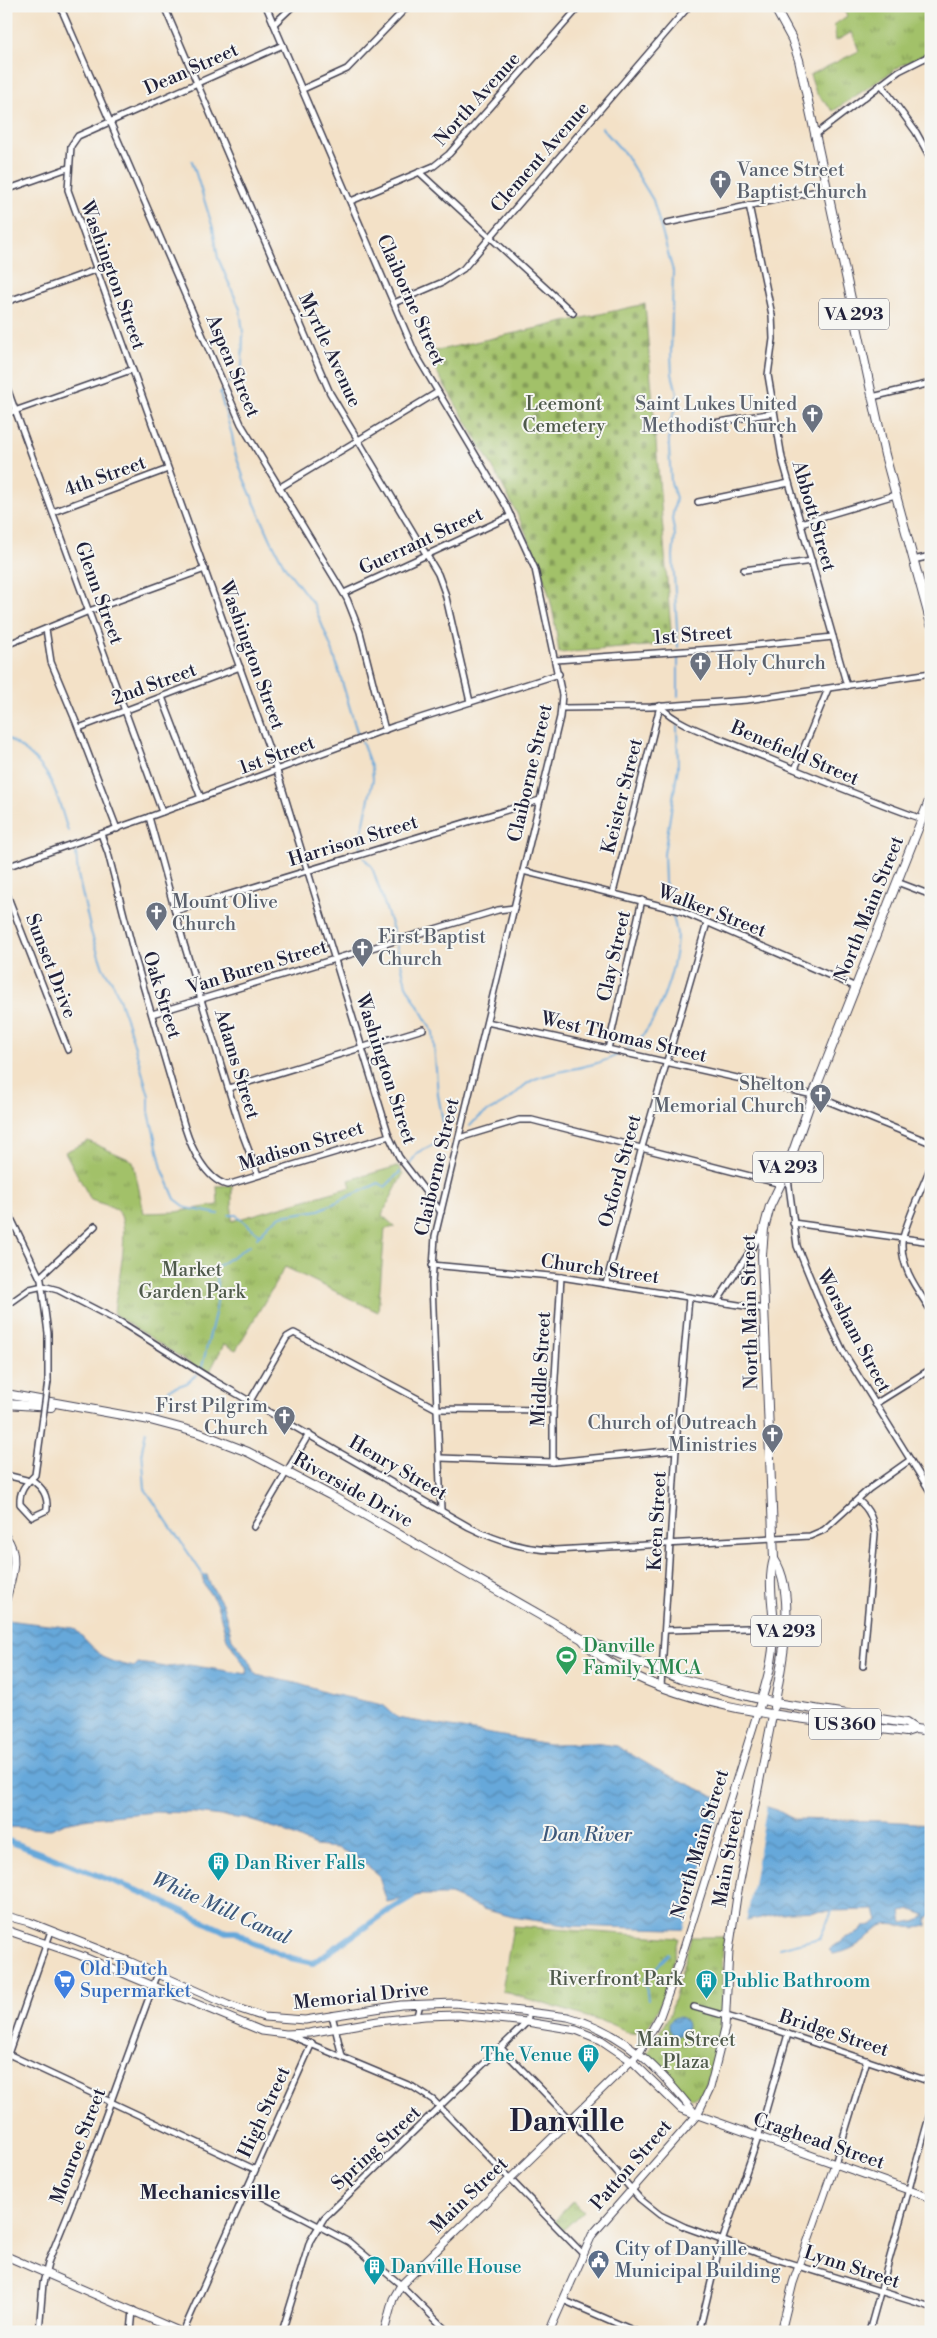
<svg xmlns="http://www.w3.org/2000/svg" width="937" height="2338" font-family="'Libre Bodoni',serif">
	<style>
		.cemetery { fill: url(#cemetery-stones); stroke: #627252 }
		.park { fill: url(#park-tufts); stroke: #627252 }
		.water { fill: url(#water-waves); stroke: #44658a; fill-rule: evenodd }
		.pier { fill: #f3e1c7 }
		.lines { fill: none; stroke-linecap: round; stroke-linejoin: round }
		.stream { stroke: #66a8da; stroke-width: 2 }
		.canal { stroke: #66a8da; stroke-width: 6 }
		.street-casing { stroke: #413f50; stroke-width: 8 }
		.secondary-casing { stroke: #413f50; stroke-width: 9 }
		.primary-casing { stroke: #413f50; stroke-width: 10 }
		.street { stroke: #fff; stroke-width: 5 }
		.secondary { stroke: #fff; stroke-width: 7 }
		.primary { stroke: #fff; stroke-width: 8 }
		.street-bridge-casing { stroke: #413f50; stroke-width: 8; stroke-linecap: butt }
		.street-bridge { stroke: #fff; stroke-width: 5 }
		.labels { text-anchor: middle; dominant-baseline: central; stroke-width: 4; stroke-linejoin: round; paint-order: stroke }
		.shield { fill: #f6f6f2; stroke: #626272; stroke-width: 1 }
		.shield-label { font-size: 18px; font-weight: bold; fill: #22223b }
		.street-label { font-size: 19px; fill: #22223b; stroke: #f6f6f2 }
		.worship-label { font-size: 19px; fill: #5b616d; stroke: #f6f6f2; text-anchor: start }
		.park-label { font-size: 19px; fill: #4f5a4b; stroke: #f6f6f2 }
		.leisure-label { font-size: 19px; fill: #27864d; stroke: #f6f6f2; text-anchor: start }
		.culture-label { font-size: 19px; fill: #0d838f; stroke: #f6f6f2; text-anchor: start }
		.shop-label { font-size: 19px; fill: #366cbe; stroke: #f6f6f2; text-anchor: start }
		.service-label { font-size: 19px; fill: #4e5e75; stroke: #f6f6f2; text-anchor: start }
		.water-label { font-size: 20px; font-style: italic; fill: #3d587b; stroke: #f6f6f2 }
		.neighbourhood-label { font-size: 20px; font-weight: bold; fill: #22223b; stroke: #f6f6f2 }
		.town-label { font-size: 29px; font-weight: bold; fill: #22223b; stroke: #f6f6f2 }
	</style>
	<defs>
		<pattern id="cemetery-stones" width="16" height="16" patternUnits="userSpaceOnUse" patternTransform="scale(1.25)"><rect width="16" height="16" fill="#a2c169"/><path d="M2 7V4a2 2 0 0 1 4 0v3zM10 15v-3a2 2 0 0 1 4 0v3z" fill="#849c58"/></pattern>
		<pattern id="park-tufts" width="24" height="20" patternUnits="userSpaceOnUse" patternTransform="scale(1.25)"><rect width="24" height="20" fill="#a2c169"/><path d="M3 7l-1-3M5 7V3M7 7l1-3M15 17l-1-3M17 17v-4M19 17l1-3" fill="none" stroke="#849c58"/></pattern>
		<pattern id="water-waves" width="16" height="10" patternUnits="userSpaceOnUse" patternTransform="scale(1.25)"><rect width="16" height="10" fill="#66a8da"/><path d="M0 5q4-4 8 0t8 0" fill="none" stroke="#5488b2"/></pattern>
	</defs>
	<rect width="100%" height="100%" fill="#f6f6f2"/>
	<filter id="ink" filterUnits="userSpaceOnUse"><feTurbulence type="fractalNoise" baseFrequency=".02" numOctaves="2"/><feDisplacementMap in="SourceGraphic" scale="10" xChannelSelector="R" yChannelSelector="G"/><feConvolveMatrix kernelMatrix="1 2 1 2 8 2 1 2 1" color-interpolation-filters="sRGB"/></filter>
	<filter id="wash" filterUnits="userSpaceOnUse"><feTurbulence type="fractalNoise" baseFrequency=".0096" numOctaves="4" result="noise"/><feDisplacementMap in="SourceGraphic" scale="20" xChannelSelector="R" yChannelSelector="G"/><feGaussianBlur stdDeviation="1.12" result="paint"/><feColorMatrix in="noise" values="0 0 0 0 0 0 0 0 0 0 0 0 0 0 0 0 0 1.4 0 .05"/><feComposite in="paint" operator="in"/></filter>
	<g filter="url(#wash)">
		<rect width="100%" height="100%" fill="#f3e1c7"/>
		<!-- cemetery -->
		<path class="cemetery" d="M645,304L672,644L559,653C556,630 553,605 545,582C519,502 467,426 426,353Z"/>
		<!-- park -->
		<g class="park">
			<polygon points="842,6 931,6 931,51 902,65 833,111 816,93 810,75 859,51 852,32 836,41 834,25 847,16"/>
			<path d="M88,1141L133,1161L144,1213L175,1212L218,1205L217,1186L232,1185V1221L351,1187L349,1180L398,1166L403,1174L382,1215L395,1227L385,1229L378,1312L285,1267L236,1350L224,1344L208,1375L114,1314C115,1293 134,1222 116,1209C109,1205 98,1203 91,1200L65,1152Z"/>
			<path d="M513,1926L679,1938C673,1959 661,2021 642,2031C632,2037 622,2030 613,2025L502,1991Z"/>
			<path d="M691,1937H724C720,1968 724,1999 721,2030C720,2045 708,2097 692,2099L646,2055L670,2014Z"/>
			<polygon points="573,2201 583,2211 563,2230 554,2221"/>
		</g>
		<!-- water -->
		<g class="water">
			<path d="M202,1575H207L209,1582L223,1605L232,1639L251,1663L256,1675L296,1683L327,1693L383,1705L398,1718L549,1744L594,1743L617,1746L656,1769L723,1800L748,1801L777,1810L793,1819L884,1821L931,1824V1915L927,1918V1926C909,1932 894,1920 881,1926C876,1928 872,1933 868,1937C858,1946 847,1952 833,1954L829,1950L845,1938L858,1933L865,1926L872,1925L878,1920L875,1910L788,1912L705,1930L571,1926L513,1917L483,1909L450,1895H421L387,1902L378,1874L353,1855L337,1848L315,1846L279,1829L245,1819L196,1813L155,1812L90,1818L65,1823L51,1829L6,1827V1620L74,1628L102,1657L114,1662L134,1667L138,1663L167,1667L189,1665L247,1674L246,1668L227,1639L217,1604L204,1585ZM911,1910L925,1915L919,1920L903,1923L901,1912Z"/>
			<circle cx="678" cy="2026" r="9"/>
		</g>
		<!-- pier -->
		<polygon class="pier" points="723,1798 748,1798 767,1805 746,1923 705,1932 683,1932"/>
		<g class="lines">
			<!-- stream -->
			<g class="stream">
				<polyline points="602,128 625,154 653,200 673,271 671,354 672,374 677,393 676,406 669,426 669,447 671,483 676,498 672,519 675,535 673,556 678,647"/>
				<polyline points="192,161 213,228 218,258 240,309 243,333 242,367 229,383"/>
				<polyline points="222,391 220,394 232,435 235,453 244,479 271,540 285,567 314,605 333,652 358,735"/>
				<polyline points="678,696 678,656"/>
				<path d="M6,737C51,766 53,782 68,831"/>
				<polyline points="362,742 372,769 373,779 360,842 362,849"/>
				<polyline points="76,853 78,875 91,932 103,968 114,985 129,1027 149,1096 149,1112 162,1168 175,1199 187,1208 218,1214"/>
				<polyline points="364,858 372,867 395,936"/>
				<polyline points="670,903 665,881 664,854 678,767 677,726"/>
				<polyline points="397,946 406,985 433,1032 438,1095 446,1138 417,1153 410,1164"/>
				<path d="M628,1049C657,1031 676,969 677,936C677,929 674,921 672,913"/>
				<path d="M470,1126C479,1114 493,1110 505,1102C517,1095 521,1085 535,1079C561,1069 596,1067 617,1055"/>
				<polyline points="229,1215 236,1215 260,1235"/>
				<polyline points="257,1238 269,1224 281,1216 319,1210 379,1183 385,1187 400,1172"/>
				<polyline points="202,1367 216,1309 218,1292 215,1268 250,1245"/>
				<polyline points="157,1408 170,1389 187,1383 196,1375"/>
				<polyline points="146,1431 142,1450 145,1489 204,1576"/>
				<polyline points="779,1948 820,1938 832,1911"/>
				<polyline points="648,2000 645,1979 669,1954"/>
			</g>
			<!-- canal -->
			<polyline class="canal" points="6,1840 146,1894 226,1932 236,1932 253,1943 291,1958 313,1963 391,1909 411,1897"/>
		</g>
	</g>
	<g filter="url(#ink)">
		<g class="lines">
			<defs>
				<g id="street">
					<polyline points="60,6 241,424 347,599 360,632 385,730"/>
					<polyline points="164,6 330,393 438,574 445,593 470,702"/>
					<polyline points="266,6 415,353 506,506 535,569 562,695 560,717 435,1236 432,1284 441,1510"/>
					<polyline points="274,24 293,6"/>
					<polyline points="283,45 78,136 71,146 68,190 277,771 389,1136 399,1157 441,1212"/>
					<polyline points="881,84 916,132 931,159"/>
					<polyline points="303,89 347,69 408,6"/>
					<polyline points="815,135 899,71 931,55"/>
					<polyline points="419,172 573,313"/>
					<polyline points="6,190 68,168"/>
					<polyline points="351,201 434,166 449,154 580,6"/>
					<polyline points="749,205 772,315 773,339 768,375 782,458 847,686"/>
					<polyline points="667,223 827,189"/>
					<polyline points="6,302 95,270"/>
					<polyline points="394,303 443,282 463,269 689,6"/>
					<polyline points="6,385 162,812"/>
					<polyline points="872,397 931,383"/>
					<polyline points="6,414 131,370"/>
					<polyline points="702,425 773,413"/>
					<polyline points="279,488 438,392"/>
					<polyline points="698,502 789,483"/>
					<polyline points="53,512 168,469"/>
					<polyline points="801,523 895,495"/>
					<polyline points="913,560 931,556"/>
					<polyline points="744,570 812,561"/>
					<polyline points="344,593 511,516"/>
					<polyline points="46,629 51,662 76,722 117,829"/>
					<polyline points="6,645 89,611 205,569"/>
					<polyline points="556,660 727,648 833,637"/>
					<polyline points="162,697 201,798"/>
					<path d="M660,706C676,725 715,736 738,746C799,771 860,797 922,819"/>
					<polyline points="562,708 651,707 747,700 931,673"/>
					<polyline points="79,728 240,667"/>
					<polyline points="795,769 828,689"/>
					<polyline points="149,817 184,944 241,1130 258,1175"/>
					<path d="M101,834L108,853L135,958L185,1128C191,1147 205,1179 227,1185L389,1136"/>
					<polyline points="6,867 149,817 395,726 559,674"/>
					<polyline points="523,871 681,911 856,987"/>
					<polyline points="897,882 931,895"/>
					<polyline points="6,892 68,1050"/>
					<polyline points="613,893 660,706"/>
					<polyline points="175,911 540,800"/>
					<polyline points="152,1014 498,910 514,908"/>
					<polyline points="487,1022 813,1095 931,1143"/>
					<polyline points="608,1049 642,900"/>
					<polyline points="229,1088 423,1029"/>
					<polyline points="459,1138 519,1120 532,1120 781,1184"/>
					<path d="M931,1166C925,1181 902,1231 902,1243C901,1269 918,1290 931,1311"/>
					<polyline points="787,1171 797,1246 823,1309 844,1353 931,1493"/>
					<polyline points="6,1208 41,1280 48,1333 48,1381"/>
					<polyline points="793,1223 931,1242"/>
					<polyline points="432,1265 561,1277 764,1309"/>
					<polyline points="40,1277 95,1226"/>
					<polyline points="606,1284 642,1147 707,923"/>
					<polyline points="717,1302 763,1231"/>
					<path d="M6,1306L30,1289L43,1286L58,1290L122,1323L211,1379L469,1527C497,1541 524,1550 555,1550L810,1536L824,1530L869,1489L910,1460"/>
					<polyline points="250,1401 287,1337 294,1333 437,1409 553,1410"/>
					<polyline points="875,1404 931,1369"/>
					<polyline points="440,1458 553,1462 676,1450"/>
					<polyline points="553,1462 553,1411 561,1277"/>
					<polyline points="6,1475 26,1480"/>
					<path d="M31,1479C43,1488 48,1495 47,1510L32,1517L20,1504C19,1490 26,1484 35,1475L43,1417"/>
					<path d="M858,1500C870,1510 873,1519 875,1534L863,1666"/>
					<polyline points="254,1527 309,1434"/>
					<polyline points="666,1630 748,1628"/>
					<polyline points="661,1686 677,1433 689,1298"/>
					<polyline points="694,2007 776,2030 931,2082"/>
					<polyline points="332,2015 342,2056"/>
					<polyline points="417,2016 420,2004"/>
					<polyline points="289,2035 413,2087 433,2100 583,2254"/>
					<polyline points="501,2048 571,2120 640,2199 660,2215 685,2227 757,2253 931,2307"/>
					<polyline points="6,2053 254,2169"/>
					<polyline points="6,2060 51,1931"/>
					<polyline points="835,2164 867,2060"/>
					<polyline points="246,2188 349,2242 401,2285 448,2332"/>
					<polyline points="563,2300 637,2332"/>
					<polyline points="39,2332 43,2283 49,2260 85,2172 158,1973"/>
					<polyline points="131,2332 133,2310"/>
					<polyline points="183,2332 312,2043"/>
					<polyline points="282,2332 310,2241 324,2218 522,2027 527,2022 529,2011"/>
					<polyline points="699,2332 718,2253 758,2138 788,2034"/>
					<polyline points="869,2332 931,2110"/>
				</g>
				<g id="secondary">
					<path d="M6,1537C21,1555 11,1580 6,1600"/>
					<path d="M6,1916L29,1922L131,1962L228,2005L264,2017L305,2020L401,2005L455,2003L568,2017C625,2032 661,2070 696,2115"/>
					<polyline points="6,1930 79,1955 262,2031 286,2034 309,2033 378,2021 425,2016 457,2015 527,2022 576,2030 601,2040 632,2061 681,2109 931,2198"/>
					<polyline points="6,2256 181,2332"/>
					<polyline points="384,2332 393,2299 401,2285 639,2053 660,2016 680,1961 758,1711"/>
					<polyline points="549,2332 592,2235 697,2115 710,2088 725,2028 729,1951 737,1896 773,1713"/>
					<polyline points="781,2332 793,2283 835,2164"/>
				</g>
				<g id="primary">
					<polyline points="774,6 792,39 799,60 885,455 931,624"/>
					<polyline points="6,1394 150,1420 199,1433 248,1452 330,1495 582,1639 681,1679 775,1703 906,1723 915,1729 931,1731"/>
					<polyline points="6,1404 51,1407"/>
					<path d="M774,1559C798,1596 781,1666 774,1707"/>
					<path d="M582,1639C589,1649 598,1654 608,1661C685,1711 815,1720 906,1732L915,1729"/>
					<path d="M758,1711C766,1685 774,1659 774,1632C774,1608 767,1582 774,1559L762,1255L764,1229L770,1206L784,1177L813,1095L931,796"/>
				</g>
			</defs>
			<!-- street casing -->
			<use href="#street" class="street-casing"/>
			<!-- secondary casing -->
			<use href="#secondary" class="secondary-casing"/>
			<!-- primary casing -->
			<use href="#primary" class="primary-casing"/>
			<!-- street -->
			<use href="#street" class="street"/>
			<!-- secondary -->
			<use href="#secondary" class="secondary"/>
			<!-- primary -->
			<use href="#primary" class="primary"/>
			<defs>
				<polyline id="street-bridge" points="43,1417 48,1381"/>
			</defs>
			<!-- street-bridge casing -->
			<use href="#street-bridge" class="street-bridge-casing"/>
			<!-- street-bridge -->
			<use href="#street-bridge" class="street-bridge"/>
		</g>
	</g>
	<!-- icons -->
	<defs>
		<symbol id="church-pin" viewBox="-11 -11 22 30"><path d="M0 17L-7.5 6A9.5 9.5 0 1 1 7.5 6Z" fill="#6b7280" stroke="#f6f6f2"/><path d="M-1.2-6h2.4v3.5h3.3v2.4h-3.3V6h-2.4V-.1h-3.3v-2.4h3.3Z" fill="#fff"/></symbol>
		<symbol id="stadium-pin" viewBox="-11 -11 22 30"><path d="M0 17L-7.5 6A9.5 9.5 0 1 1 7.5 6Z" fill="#2e9e5b" stroke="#f6f6f2"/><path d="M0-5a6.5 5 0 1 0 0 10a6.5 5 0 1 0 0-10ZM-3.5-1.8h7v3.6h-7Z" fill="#fff"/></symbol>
		<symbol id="building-pin" viewBox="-11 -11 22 30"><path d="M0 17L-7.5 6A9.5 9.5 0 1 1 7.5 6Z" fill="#0f9aa8" stroke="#f6f6f2"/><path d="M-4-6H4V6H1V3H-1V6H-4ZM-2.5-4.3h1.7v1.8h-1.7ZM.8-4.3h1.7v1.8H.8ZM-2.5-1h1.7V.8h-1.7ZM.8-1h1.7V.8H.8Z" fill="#fff"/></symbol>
		<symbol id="supermarket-pin" viewBox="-11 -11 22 30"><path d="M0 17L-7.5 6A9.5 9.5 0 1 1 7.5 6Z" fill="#3f7fe0" stroke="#f6f6f2"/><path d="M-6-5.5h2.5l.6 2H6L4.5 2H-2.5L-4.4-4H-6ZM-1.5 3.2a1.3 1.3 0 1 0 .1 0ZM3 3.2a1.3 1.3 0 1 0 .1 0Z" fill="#fff"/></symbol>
		<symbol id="civic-pin" viewBox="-11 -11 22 30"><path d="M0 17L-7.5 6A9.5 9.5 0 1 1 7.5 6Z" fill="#5c6f8a" stroke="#f6f6f2"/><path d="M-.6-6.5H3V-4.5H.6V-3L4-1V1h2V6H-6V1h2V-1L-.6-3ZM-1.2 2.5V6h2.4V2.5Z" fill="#fff"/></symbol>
	</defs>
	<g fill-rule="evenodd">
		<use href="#church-pin" x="708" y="168" width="25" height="34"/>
		<use href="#church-pin" x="800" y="402" width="25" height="34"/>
		<use href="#church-pin" x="688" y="650" width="25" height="34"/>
		<use href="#church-pin" x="144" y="900" width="25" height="34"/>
		<use href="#church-pin" x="350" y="936" width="25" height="34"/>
		<use href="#church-pin" x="808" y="1082" width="25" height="34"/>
		<use href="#church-pin" x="272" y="1404" width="25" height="34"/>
		<use href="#church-pin" x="760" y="1422" width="25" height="34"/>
		<use href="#stadium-pin" x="554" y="1644" width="25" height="34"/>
		<use href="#building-pin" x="206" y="1850" width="25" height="34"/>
		<use href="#supermarket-pin" x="52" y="1968" width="25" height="34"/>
		<use href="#building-pin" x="694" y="1968" width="25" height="34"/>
		<use href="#building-pin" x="576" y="2042" width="25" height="34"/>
		<use href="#civic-pin" x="586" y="2248" width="25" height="34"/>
		<use href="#building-pin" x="362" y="2254" width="25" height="34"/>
	</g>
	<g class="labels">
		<!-- shield labels -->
		<g class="shield">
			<rect x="819" y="298.5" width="70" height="31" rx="4"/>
			<rect x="753" y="1151.5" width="70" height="31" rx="4"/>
			<rect x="751" y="1615.5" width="70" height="31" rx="4"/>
			<rect x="809" y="1708.5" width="72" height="31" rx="4"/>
		</g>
		<g class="shield-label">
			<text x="854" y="314">VA 293</text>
			<text x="788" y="1167">VA 293</text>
			<text x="786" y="1631">VA 293</text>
			<text x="845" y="1724">US 360</text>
		</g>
		<!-- street labels -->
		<g class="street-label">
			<text transform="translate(191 69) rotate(-24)">Dean Street</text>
			<text transform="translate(477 99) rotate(-48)">North Avenue</text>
			<text transform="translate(540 157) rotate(-49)">Clement Avenue</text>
			<text transform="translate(113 275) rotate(70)">Washington Street</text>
			<text transform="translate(411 300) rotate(66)">Claiborne Street</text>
			<text transform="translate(330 350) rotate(65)">Myrtle Avenue</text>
			<text transform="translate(233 366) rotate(67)">Aspen Street</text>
			<text transform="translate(105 476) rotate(-20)">4th Street</text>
			<text transform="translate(814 516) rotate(74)">Abbott Street</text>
			<text transform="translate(421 541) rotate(-25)">Guerrant Street</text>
			<text transform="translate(99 593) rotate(70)">Glenn Street</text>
			<text transform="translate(693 635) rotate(-4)">1st Street</text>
			<text transform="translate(252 655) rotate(70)">Washington Street</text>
			<text transform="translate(154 684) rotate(-20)">2nd Street</text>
			<text transform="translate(795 753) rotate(23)">Benefield Street</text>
			<text transform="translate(277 755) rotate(-20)">1st Street</text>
			<text transform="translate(530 773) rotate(-77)">Claiborne Street</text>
			<text transform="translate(622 796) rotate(-76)">Keister Street</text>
			<text transform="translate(353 841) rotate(-17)">Harrison Street</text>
			<text transform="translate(869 909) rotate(-68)">North Main Street</text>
			<text transform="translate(712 911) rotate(21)">Walker Street</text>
			<text transform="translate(614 956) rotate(-77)">Clay Street</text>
			<text transform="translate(51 966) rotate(69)">Sunset Drive</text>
			<text transform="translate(257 967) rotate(-17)">Van Buren Street</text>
			<text transform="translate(162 995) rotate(73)">Oak Street</text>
			<text transform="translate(624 1037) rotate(13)">West Thomas Street</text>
			<text transform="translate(237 1064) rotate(73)">Adams Street</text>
			<text transform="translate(386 1069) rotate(72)">Washington Street</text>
			<text transform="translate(301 1146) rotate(-17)">Madison Street</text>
			<text transform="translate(437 1167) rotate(-77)">Claiborne Street</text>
			<text transform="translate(620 1171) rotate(-75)">Oxford Street</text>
			<text transform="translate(600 1269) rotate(8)">Church Street</text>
			<text transform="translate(750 1312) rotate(-91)">North Main Street</text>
			<text transform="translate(854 1331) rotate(62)">Worsham Street</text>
			<text transform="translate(541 1369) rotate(-87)">Middle Street</text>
			<text transform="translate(398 1468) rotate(30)">Henry Street</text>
			<text transform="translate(353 1490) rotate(29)">Riverside Drive</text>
			<text transform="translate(657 1521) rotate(-87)">Keen Street</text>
			<text transform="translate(700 1844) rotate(-73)">North Main Street</text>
			<text transform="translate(728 1858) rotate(-80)">Main Street</text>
			<text transform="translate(361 1996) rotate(-6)">Memorial Drive</text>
			<text transform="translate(834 2033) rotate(18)">Bridge Street</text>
			<text transform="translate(264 2112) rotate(-65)">High Street</text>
			<text transform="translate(819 2141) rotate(19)">Craghead Street</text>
			<text transform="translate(78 2146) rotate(-69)">Monroe Street</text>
			<text transform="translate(376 2148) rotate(-43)">Spring Street</text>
			<text transform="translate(631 2165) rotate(-49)">Patton Street</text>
			<text transform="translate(469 2195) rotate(-44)">Main Street</text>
			<text transform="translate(852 2267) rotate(18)">Lynn Street</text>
		</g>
		<!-- worship labels -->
		<g class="worship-label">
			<text x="737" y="170">Vance Street<tspan x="737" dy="22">Baptist Church</tspan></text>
			<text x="797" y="404" text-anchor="end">Saint Lukes United<tspan x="797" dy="22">Methodist Church</tspan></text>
			<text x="717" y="663">Holy Church</text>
			<text x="172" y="902">Mount Olive<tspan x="172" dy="22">Church</tspan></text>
			<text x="378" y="937">First Baptist<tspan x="378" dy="22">Church</tspan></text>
			<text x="805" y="1084" text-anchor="end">Shelton<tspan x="805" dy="22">Memorial Church</tspan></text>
			<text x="268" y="1406" text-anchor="end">First Pilgrim<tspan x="268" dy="22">Church</tspan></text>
			<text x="757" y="1423" text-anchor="end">Church of Outreach<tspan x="757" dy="22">Ministries</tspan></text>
		</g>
		<!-- park labels -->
		<g class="park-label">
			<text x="564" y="404">Leemont<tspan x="564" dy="22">Cemetery</tspan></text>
			<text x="192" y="1270">Market<tspan x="192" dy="22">Garden Park</tspan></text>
			<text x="616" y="1979">Riverfront Park</text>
			<text x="686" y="2040">Main Street<tspan x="686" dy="22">Plaza</tspan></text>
		</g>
		<!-- leisure labels -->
		<g class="leisure-label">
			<text x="583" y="1646">Danville<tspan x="583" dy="22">Family YMCA</tspan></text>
		</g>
		<!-- culture labels -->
		<g class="culture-label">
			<text x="235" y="1863">Dan River Falls</text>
			<text x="723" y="1981">Public Bathroom</text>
			<text x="572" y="2055" text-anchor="end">The Venue</text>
			<text x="391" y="2267">Danville House</text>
		</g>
		<!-- shop labels -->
		<g class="shop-label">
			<text x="80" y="1969">Old Dutch<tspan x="80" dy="22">Supermarket</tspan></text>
		</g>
		<!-- service labels -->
		<g class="service-label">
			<text x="615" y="2249">City of Danville<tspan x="615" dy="22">Municipal Building</tspan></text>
		</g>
		<!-- water labels -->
		<g class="water-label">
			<text x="587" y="1835">Dan River</text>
			<text transform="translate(221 1909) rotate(24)">White Mill Canal</text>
		</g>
		<!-- neighbourhood labels -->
		<g class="neighbourhood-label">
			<text x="210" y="2193">Mechanicsville</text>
		</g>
		<!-- town labels -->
		<g class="town-label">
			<text x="567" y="2122">Danville</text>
		</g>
	</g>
	<!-- margin -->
	<rect width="937" height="2338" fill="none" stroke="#f6f6f2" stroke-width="25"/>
</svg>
